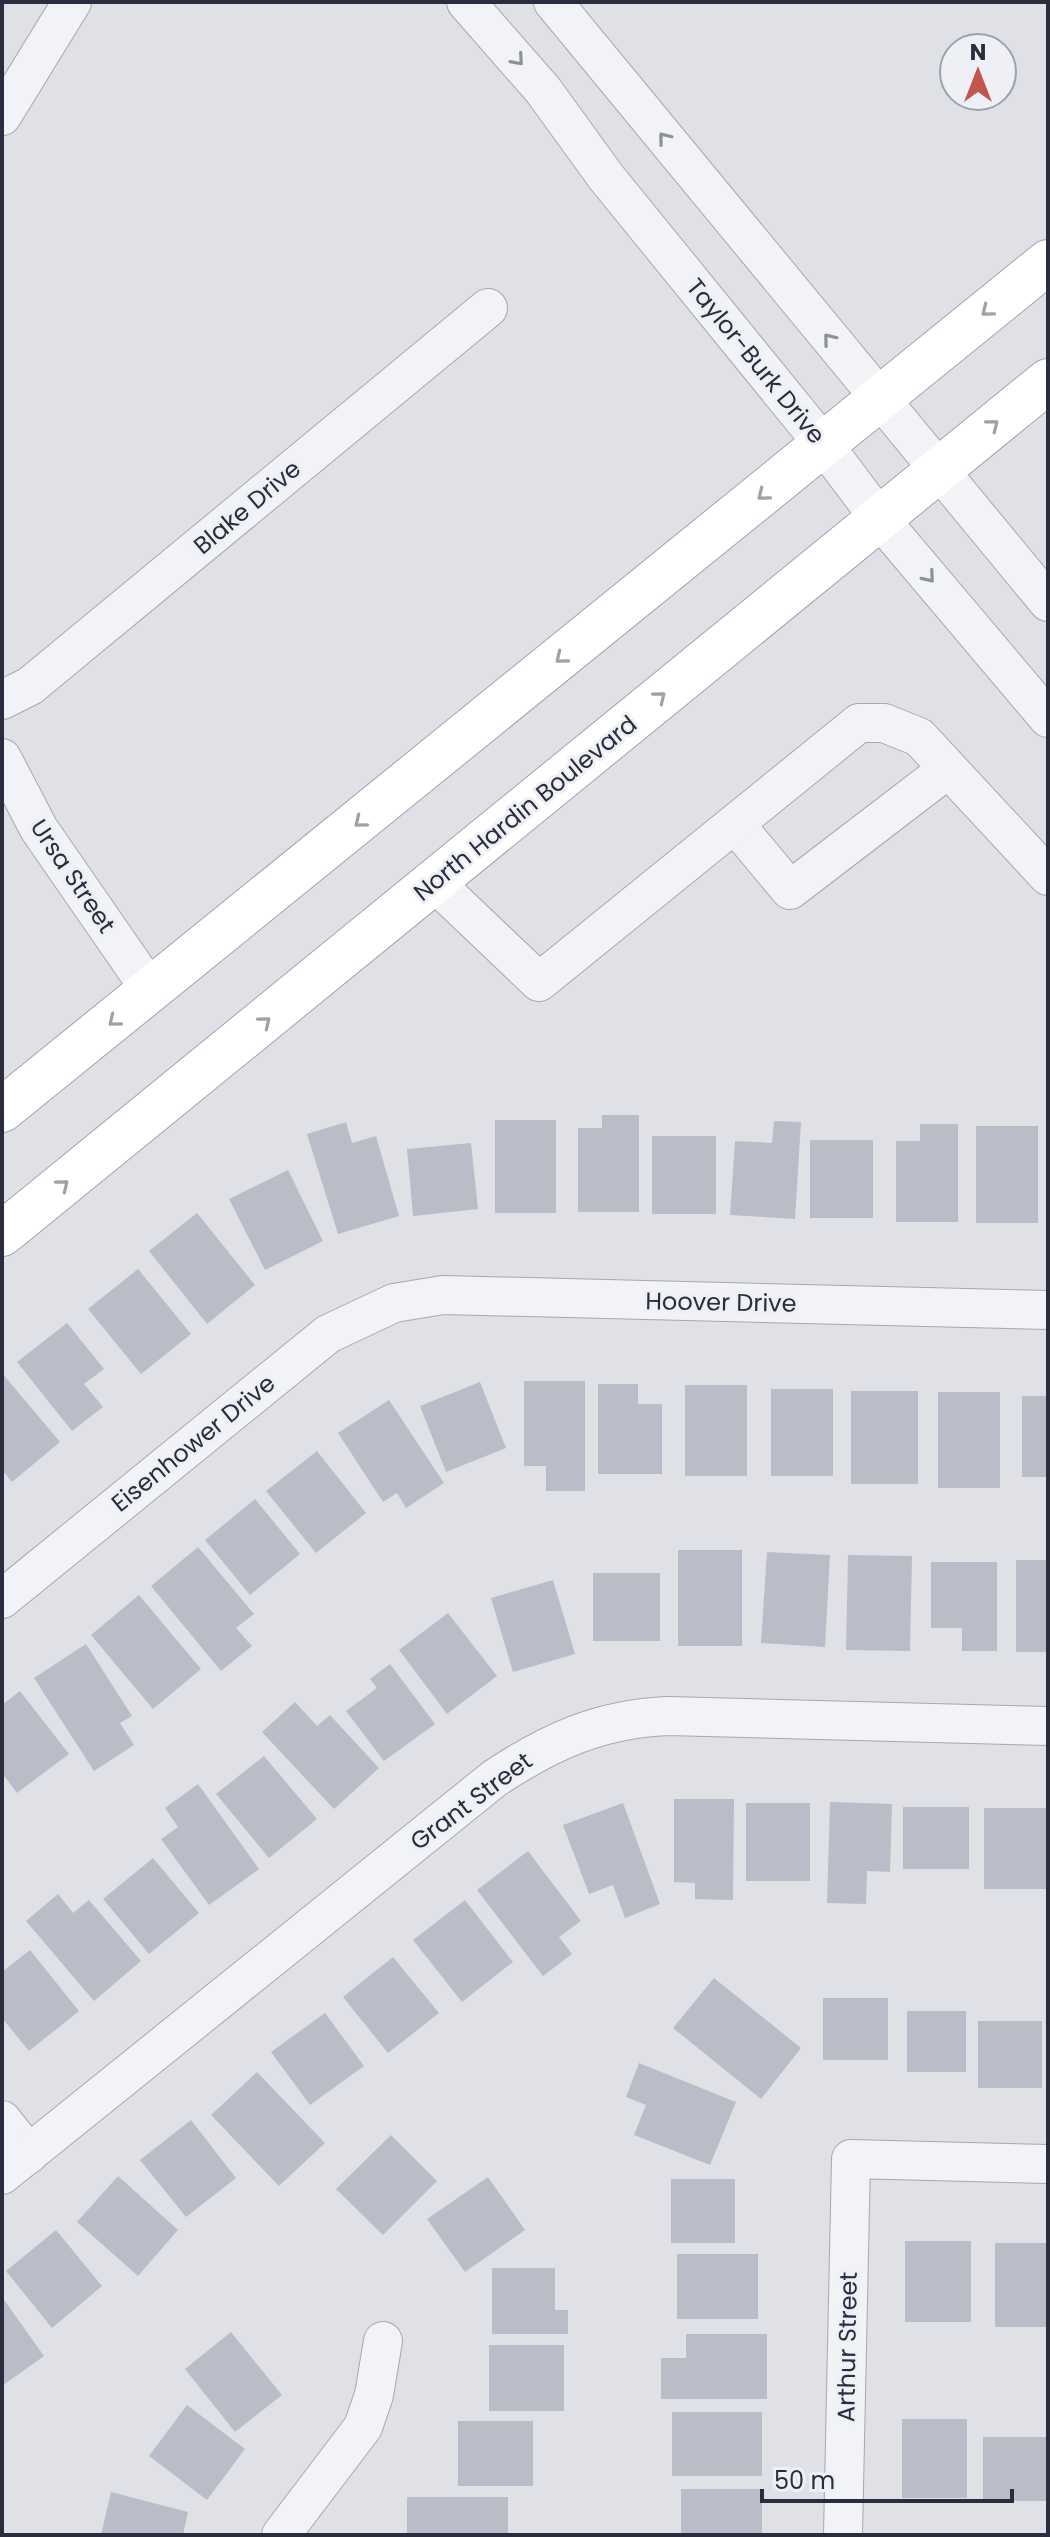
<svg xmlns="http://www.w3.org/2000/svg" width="1050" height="2537" font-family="Poppins,sans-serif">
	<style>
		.building { fill: #babcc7 }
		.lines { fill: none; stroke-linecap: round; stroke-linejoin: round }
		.minor-casing { stroke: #a6a7b1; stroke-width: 40 }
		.major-casing { stroke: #a0a3b2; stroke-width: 46 }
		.minor { stroke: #f2f3f6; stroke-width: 38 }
		.major { stroke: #fff; stroke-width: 44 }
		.oneway { stroke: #8e909a }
		.oneway2 { stroke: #9fa0a8 }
		.labels { text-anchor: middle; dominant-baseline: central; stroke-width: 6; stroke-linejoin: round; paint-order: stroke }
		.street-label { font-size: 24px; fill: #2a2d3d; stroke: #eff0f5 }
	</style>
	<rect width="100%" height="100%" fill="#e0e1e7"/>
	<!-- building -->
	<g class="building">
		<polygon points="602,1115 639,1115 639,1212 578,1212 578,1128 602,1128"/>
		<rect x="495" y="1120" width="61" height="93"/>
		<polygon points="774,1121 801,1122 795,1219 730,1215 735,1141 772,1143"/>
		<polygon points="346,1122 352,1143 376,1136 399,1216 338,1234 307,1134"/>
		<polygon points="920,1124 958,1124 958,1222 896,1222 896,1141 920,1141"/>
		<rect x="976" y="1126" width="62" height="97"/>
		<rect x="652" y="1136" width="64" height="78"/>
		<rect x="810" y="1140" width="63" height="78"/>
		<polygon points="471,1143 478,1209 413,1216 407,1149"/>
		<polygon points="288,1170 323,1241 265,1270 229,1199"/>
		<polygon points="197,1213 255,1285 207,1324 149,1251"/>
		<polygon points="138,1269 191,1334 141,1374 88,1309"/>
		<polygon points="67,1323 104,1369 84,1384 103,1407 72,1431 17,1362"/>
		<polygon points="2,1373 60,1442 12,1482 2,1470"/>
		<polygon points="524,1381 585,1381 585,1491 546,1491 546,1466 524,1466"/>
		<polygon points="480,1382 506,1448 446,1472 420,1406"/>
		<polygon points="598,1384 638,1384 638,1404 662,1404 662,1474 598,1474"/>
		<rect x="685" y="1385" width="62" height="91"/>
		<rect x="771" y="1389" width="62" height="87"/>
		<rect x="851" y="1391" width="67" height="93"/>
		<rect x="938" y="1392" width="62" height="96"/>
		<rect x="1022" y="1396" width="26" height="81"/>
		<polygon points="389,1400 444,1483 406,1508 397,1493 383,1502 338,1433"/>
		<polygon points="317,1451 366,1513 316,1553 266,1491"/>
		<polygon points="255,1499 300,1554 250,1595 205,1540"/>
		<polygon points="198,1547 254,1614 236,1628 252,1646 221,1671 151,1586"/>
		<rect x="678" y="1550" width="64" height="96"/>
		<polygon points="767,1552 830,1555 825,1647 761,1643"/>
		<polygon points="848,1555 912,1556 910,1651 846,1650"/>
		<rect x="1016" y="1560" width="32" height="92"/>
		<polygon points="931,1562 997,1562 997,1651 962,1651 962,1628 931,1628"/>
		<rect x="593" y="1573" width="67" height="68"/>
		<polygon points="553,1580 575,1654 513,1672 491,1598"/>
		<polygon points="139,1595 201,1669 153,1709 91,1635"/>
		<polygon points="448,1613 497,1676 447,1714 399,1650"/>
		<polygon points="86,1644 132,1716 120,1723 134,1745 94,1771 34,1678"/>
		<polygon points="390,1664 435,1724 384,1761 346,1711 377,1688 370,1679"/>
		<polygon points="20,1691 69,1754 17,1793 2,1773 2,1705"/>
		<polygon points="295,1702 317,1726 330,1715 379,1768 334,1809 262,1732"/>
		<polygon points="264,1756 317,1819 269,1858 216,1794"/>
		<polygon points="198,1784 259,1869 209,1905 161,1839 178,1827 165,1808"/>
		<polygon points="674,1799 734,1799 733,1900 695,1899 695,1883 674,1882"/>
		<polygon points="830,1802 892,1804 890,1872 867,1871 866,1904 827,1903"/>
		<polygon points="623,1803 660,1904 625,1918 613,1885 589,1894 563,1825"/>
		<rect x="746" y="1803" width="64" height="78"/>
		<rect x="903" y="1807" width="66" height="62"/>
		<rect x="984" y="1808" width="64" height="81"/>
		<polygon points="528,1851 581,1921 559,1937 572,1954 543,1976 477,1890"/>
		<polygon points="153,1858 199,1913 149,1954 103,1899"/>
		<polygon points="58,1894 73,1913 89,1900 141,1961 94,2001 26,1921"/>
		<polygon points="465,1900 513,1962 462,2002 413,1940"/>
		<polygon points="30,1950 79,2011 29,2051 2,2018 2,1972"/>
		<polygon points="393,1957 439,2013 388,2053 343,1997"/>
		<polygon points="714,1978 801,2048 761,2099 673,2028"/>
		<rect x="823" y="1998" width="65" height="62"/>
		<rect x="907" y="2011" width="59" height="61"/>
		<polygon points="325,2013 364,2066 310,2105 271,2052"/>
		<rect x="978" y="2021" width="64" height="67"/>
		<polygon points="639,2063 736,2102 710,2165 634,2135 646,2105 626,2097"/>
		<polygon points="257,2072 325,2143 279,2186 211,2115"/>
		<polygon points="191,2120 236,2178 186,2217 140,2160"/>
		<polygon points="391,2135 437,2181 383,2235 336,2189"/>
		<polygon points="118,2176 178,2230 138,2276 77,2222"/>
		<polygon points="488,2177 525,2230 465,2272 427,2219"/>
		<rect x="671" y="2179" width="64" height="64"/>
		<polygon points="56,2230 102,2286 52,2328 6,2271"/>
		<rect x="905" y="2241" width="66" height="81"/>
		<rect x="995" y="2243" width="53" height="84"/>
		<rect x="677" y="2254" width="81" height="65"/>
		<polygon points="492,2268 555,2268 555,2310 568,2310 568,2334 492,2334"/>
		<polygon points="2,2297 44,2356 2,2386"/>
		<polygon points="231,2332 282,2395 235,2432 185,2369"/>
		<polygon points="686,2334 767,2334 767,2399 661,2399 661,2358 686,2358"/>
		<rect x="489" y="2345" width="75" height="66"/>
		<polygon points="187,2405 245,2449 207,2500 149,2456"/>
		<rect x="672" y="2412" width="90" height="64"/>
		<rect x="902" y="2419" width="65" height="79"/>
		<rect x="458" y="2421" width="75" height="65"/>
		<rect x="983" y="2437" width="64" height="64"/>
		<rect x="681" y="2489" width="81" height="46"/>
		<polygon points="111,2492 188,2512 183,2535 101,2535"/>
		<rect x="407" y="2497" width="101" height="38"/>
	</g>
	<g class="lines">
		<defs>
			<g id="minor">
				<polyline points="466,2 543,90 606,177 824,445 879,518 1048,718"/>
				<polyline points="553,2 1048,602"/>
				<polyline points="2,116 72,2"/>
				<polyline points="2,700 30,686 488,308"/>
				<polyline points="2,758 39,829 151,991"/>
				<polyline points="735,824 790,890 948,769"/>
				<polyline points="434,882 539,982 859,723 884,723 919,737 1048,876"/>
				<polyline points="2,1599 328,1334 394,1303 443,1295 1048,1310"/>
				<polyline points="2,2120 29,2154"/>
				<path d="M2,2175L495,1778C551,1741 600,1719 668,1716L1048,1726"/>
				<polyline points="281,2535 363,2427 374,2395 383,2341"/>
				<polyline points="843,2535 851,2159 1048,2164"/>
			</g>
			<g id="major">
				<polyline points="2,1110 1048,262"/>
				<polyline points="2,1234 1048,381"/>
			</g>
		</defs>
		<!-- minor casing -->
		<use href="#minor" class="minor-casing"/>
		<!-- major casing -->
		<use href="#major" class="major-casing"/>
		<!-- minor -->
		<use href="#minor" class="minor"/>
		<!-- major -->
		<use href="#major" class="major"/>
	</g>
	<!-- one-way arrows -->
	<defs><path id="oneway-chevron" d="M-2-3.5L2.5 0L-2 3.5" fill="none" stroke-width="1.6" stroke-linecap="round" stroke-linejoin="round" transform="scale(2)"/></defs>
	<g class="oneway">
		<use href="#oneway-chevron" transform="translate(518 60) rotate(49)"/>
		<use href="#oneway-chevron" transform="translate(664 138) rotate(-129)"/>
		<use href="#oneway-chevron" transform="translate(829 339) rotate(-129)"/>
		<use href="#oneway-chevron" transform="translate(929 577) rotate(50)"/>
	</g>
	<g class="oneway2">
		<use href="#oneway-chevron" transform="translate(987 311) rotate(141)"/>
		<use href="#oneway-chevron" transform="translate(993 425) rotate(-38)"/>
		<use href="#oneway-chevron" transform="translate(763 495) rotate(141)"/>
		<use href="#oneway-chevron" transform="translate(561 658) rotate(141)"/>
		<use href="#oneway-chevron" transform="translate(660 697) rotate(-39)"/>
		<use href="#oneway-chevron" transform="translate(360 822) rotate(141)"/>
		<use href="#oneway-chevron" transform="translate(114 1021) rotate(141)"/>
		<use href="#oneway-chevron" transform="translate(265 1022) rotate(-39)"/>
		<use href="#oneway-chevron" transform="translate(63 1185) rotate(-39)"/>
	</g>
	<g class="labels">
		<!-- street labels -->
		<g class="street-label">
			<text transform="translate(756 361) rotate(51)">Taylor-Burk Drive</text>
			<text transform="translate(247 507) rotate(-40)">Blake Drive</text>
			<text transform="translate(525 808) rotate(-39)">North Hardin Boulevard</text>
			<text transform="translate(73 876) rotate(56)">Ursa Street</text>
			<text transform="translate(721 1302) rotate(1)">Hoover Drive</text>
			<text transform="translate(193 1443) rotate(-39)">Eisenhower Drive</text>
			<text transform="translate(471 1801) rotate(-37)">Grant Street</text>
			<text transform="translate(847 2347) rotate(-89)">Arthur Street</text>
		</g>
	</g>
	<!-- border -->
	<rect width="1050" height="2537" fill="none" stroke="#2a2d3d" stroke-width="8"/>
	<!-- north arrow -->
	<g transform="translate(978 72)"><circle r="38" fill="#eff0f5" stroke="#a0a2ab" stroke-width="2"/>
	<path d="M0-6L14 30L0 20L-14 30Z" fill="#c2564f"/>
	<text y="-12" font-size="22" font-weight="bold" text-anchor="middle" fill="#2a2d3d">N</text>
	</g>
	<!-- scale -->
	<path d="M762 2489v12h250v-12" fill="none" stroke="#2a2d3d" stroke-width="4"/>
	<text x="774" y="2489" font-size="24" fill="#2a2d3d" stroke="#eff0f5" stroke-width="6" paint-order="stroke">50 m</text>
</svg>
